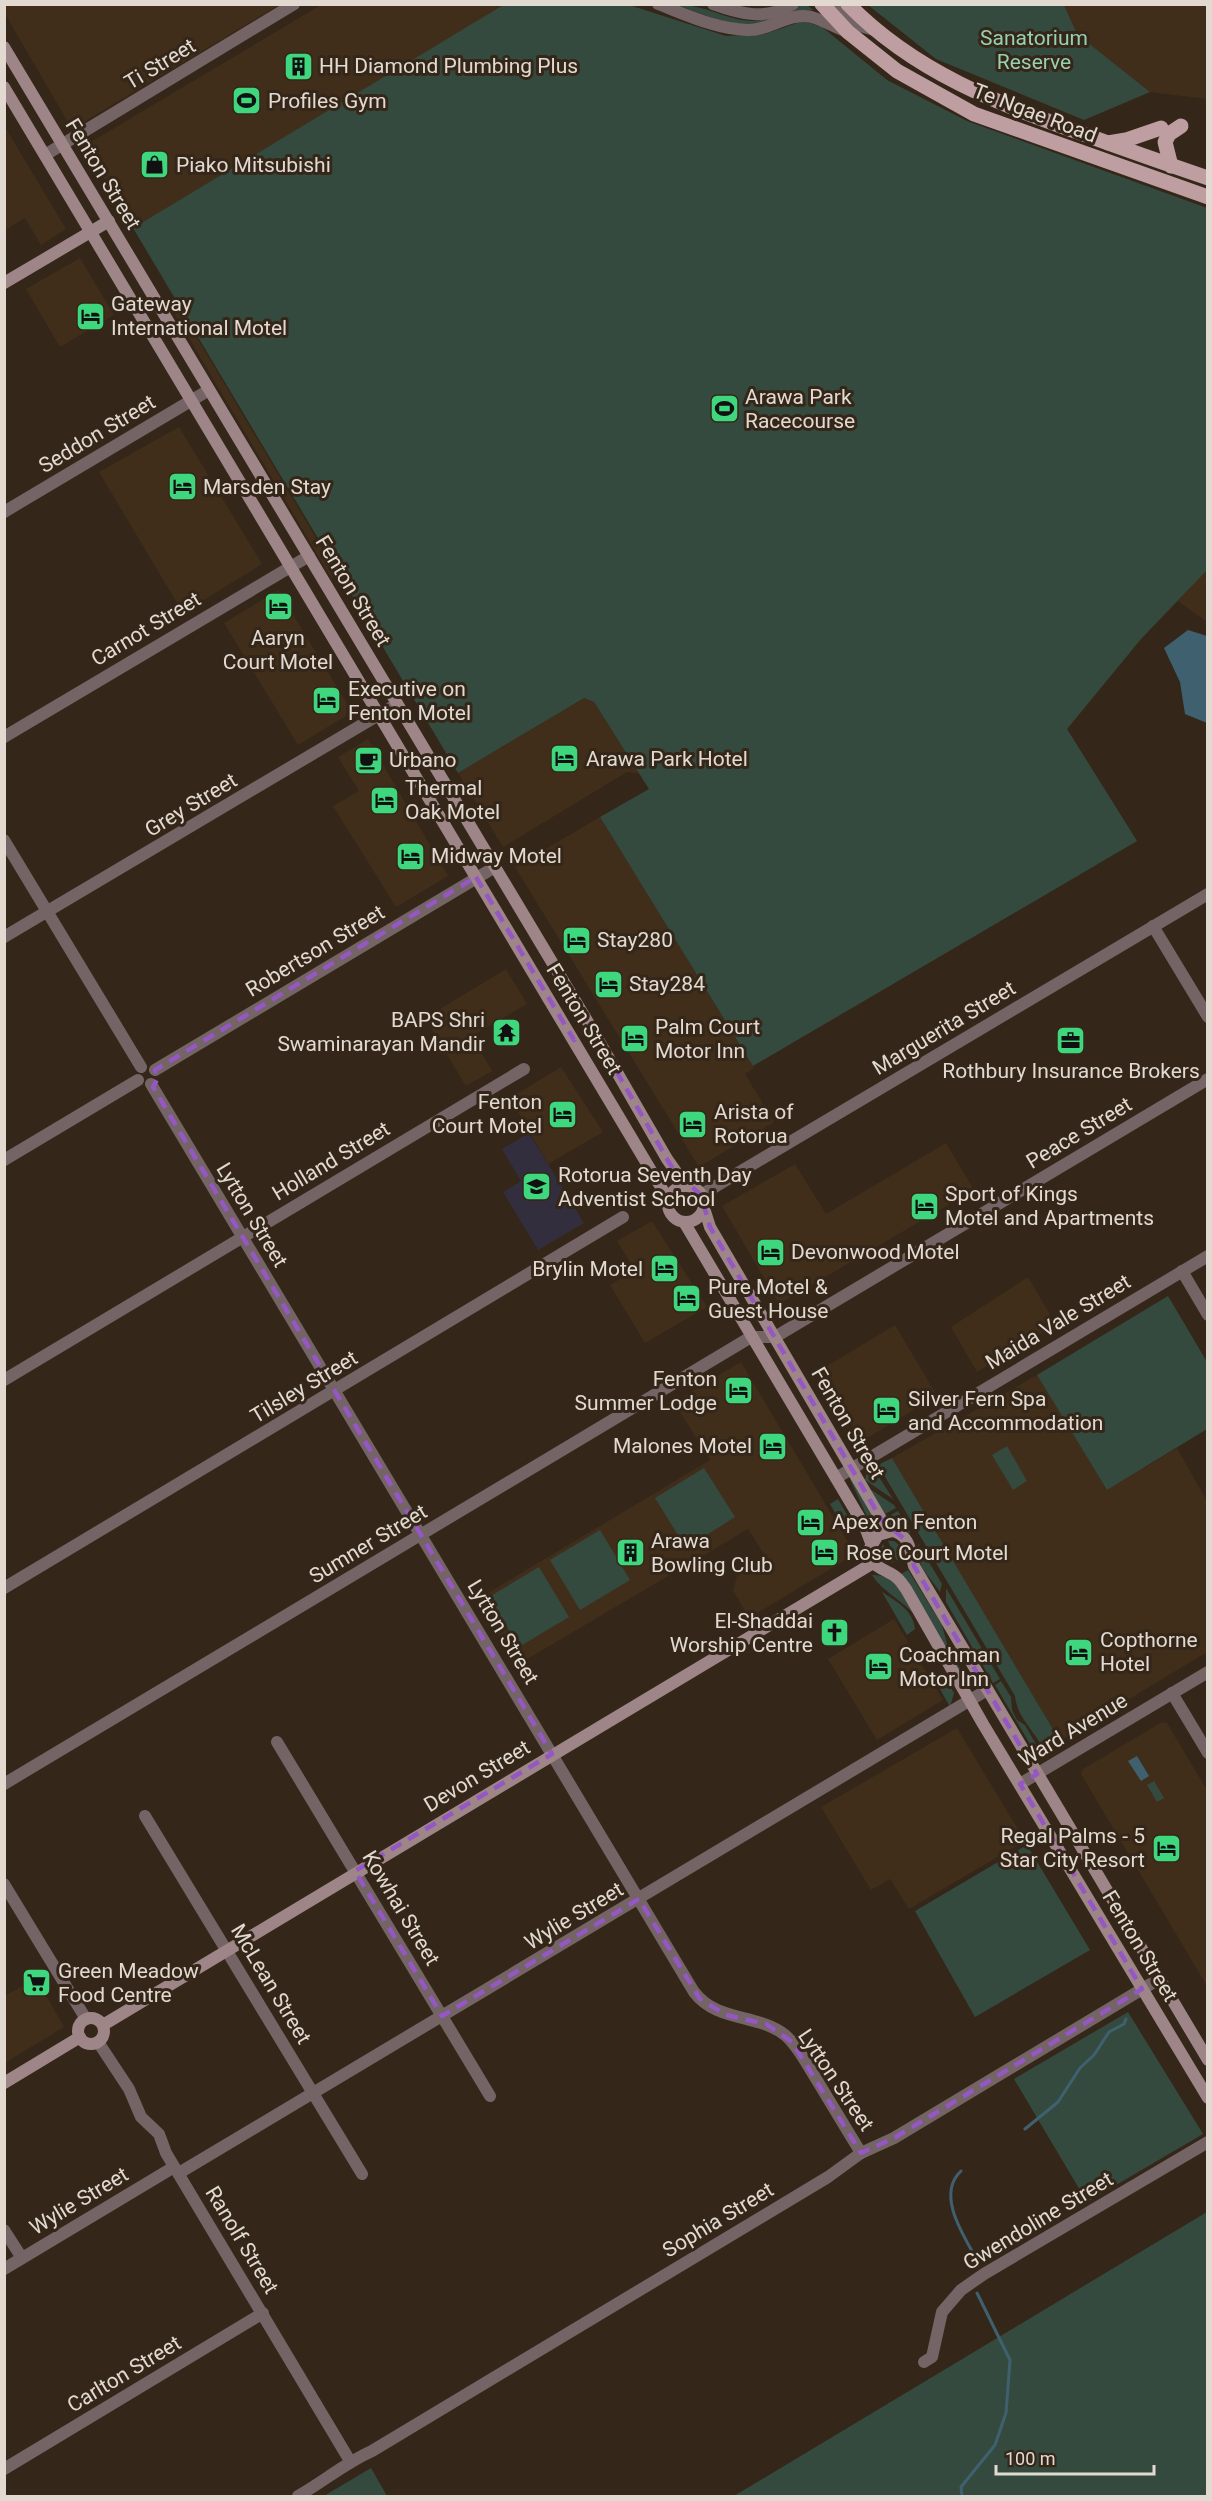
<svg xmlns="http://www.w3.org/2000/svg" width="1212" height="2501" font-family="Roboto,sans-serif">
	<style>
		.built { fill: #402d1a }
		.education { fill: #332e3e }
		.green { fill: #354a3e }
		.water { fill: #3f616f }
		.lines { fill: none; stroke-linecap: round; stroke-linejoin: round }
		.stream { stroke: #3f616f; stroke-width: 3 }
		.minor { stroke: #746465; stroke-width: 12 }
		.tertiary { stroke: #746465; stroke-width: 12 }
		.secondary { stroke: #9e8587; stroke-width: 12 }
		.primary { stroke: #be9ea1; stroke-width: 15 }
		.marked { fill: none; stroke: #9557c3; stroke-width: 4.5; stroke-dasharray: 12 8; stroke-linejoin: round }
		.labels { text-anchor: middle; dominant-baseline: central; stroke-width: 6; stroke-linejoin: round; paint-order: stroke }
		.park-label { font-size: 21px; fill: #97d0af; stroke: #342719 }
		.street-label { font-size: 21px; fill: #e2d9d0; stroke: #342719 }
		.poi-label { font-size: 21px; fill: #e2d9d0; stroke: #342719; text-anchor: start }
	</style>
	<rect width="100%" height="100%" fill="#342719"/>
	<!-- built -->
	<g class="built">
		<polygon points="4,5 5,4 279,5 72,129 5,14"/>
		<polygon points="321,5 505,5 133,228 84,146"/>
		<polygon points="1064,5 1207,5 1207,99 1150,92 1077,34"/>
		<polygon points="5,127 66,229 41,245 25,218 5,230"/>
		<polygon points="80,258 114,315 60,347 26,289"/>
		<polygon points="177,304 338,575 332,579 171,308"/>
		<polygon points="179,427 262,564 183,613 99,472"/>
		<polygon points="1207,568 1207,622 1178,601"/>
		<polygon points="278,590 348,705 346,716 298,745 224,623"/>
		<polygon points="584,698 594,702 640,774 627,772 503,847 458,773"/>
		<polygon points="368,739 448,876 396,907 333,806 359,791 338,757"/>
		<polygon points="600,817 753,1066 754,1068 745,1074 774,1122 699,1167 515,867"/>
		<polygon points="506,969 527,1004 472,1036 492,1071 466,1086 425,1018"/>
		<polygon points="561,1067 603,1132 548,1164 510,1098"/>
		<polygon points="946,1143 974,1190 779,1304 722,1206 795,1164 826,1214"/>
		<polygon points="652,1221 707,1307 645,1343 610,1285 635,1270 617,1241"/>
		<polygon points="1028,1277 1056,1325 977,1372 951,1327"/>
		<polygon points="895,1325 937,1396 862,1441 819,1371"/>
		<polygon points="741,1362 855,1554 749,1618 733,1590 737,1576 766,1557 748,1529 517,1665 478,1599 710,1460 674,1402"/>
		<polygon points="1037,1375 1107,1490 1177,1448 1207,1501 1207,1652 1060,1741 892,1458"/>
		<polygon points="894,1619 943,1700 877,1740 828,1659"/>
		<polygon points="1162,1722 1167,1723 1207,1790 1207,1986 1081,1774 1083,1769"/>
		<polygon points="957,1728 1025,1841 909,1909 890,1879 871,1890 821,1807"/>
		<polygon points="36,1978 64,2027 5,2063 5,1996"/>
	</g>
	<!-- education -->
	<polygon class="education" points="529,1133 584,1223 538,1250 503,1192 521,1181 502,1149"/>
	<!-- green -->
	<g class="green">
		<polygon points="505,4 629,5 726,36 765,34 803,21 822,27 887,80 967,121 1207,208 1207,570 1141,639 1067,729 1137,841 753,1066 600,817 649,789 594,702 584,698 458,773 133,228"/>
		<path d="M677,5C706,4 726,21 754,21C775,21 793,5 807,5L813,10C796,9 788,19 773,24C745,33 703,14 677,5Z"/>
		<polygon points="868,5 1064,5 1077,34 1150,92 1084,120 936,59"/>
		<polygon points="1168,1296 1207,1362 1207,1429 1107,1490 1037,1375"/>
		<polygon points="1007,1446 1027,1481 1013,1490 992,1455"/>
		<path d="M892,1458L1060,1741L1050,1748L1042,1746C1032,1729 1017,1716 1015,1696L878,1465Z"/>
		<polygon points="872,1466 893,1499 865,1480 867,1471"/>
		<polygon points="704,1468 735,1517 686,1548 655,1498"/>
		<polygon points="851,1475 877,1518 870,1523 849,1477"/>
		<polygon points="867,1487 894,1505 896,1508 883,1515"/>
		<polygon points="838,1499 851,1522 843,1526 830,1504"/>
		<polygon points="898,1511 910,1532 909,1533 885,1518"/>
		<polygon points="600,1530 630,1580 580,1610 550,1560"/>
		<path d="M888,1541C896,1540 901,1545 902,1553L897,1561Z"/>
		<path d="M883,1544L894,1562C886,1564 881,1560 879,1552Z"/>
		<path d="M918,1544L942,1584L940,1592C929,1575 915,1566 918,1544Z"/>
		<polygon points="539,1567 569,1617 519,1647 489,1597"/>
		<polygon points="908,1570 942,1625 948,1647 968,1683 966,1684 901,1574"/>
		<path d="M872,1575C896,1574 903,1595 913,1613C900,1599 882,1591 872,1575Z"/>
		<polygon points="946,1588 1000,1679 993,1683 946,1602"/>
		<path d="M882,1592C897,1602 913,1610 915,1629L907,1635Z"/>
		<polygon points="943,1675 954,1693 950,1707 935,1680"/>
		<polygon points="1001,1681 1011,1697 1012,1710 1017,1720 1025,1725 1041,1753 1035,1750 1030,1744 995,1685"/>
		<polygon points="1154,1781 1164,1798 1157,1802 1147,1785"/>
		<polygon points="1027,1845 1090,1950 975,2017 915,1911"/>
		<polygon points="1128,2012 1203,2134 1087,2202 1014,2079"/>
		<polygon points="1207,2212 1207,2496 734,2496"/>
		<polygon points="371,2468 387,2496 324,2496"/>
	</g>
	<!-- water -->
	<g class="water">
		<polygon points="1188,630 1207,636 1207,723 1185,714 1180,682 1164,648"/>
		<polygon points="1137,1756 1149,1776 1141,1781 1128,1761"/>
	</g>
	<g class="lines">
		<!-- stream -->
		<g class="stream">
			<polyline points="1025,2129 1058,2102 1080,2068 1094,2055 1109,2032 1124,2024 1126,2019"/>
			<path d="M961,2171C936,2194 963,2235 976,2258"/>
			<polyline points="962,2496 961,2487 995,2445 1006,2413 1010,2360 977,2293"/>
		</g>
		<!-- minor -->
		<g class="minor">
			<polyline points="4,512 209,390"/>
			<polyline points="4,737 309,556"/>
			<polyline points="4,840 141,1067"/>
			<polyline points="1153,926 1208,1017"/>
			<polyline points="4,937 397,704"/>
			<polyline points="155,1070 495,867"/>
			<path d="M151,1084L694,1992C718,2023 757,2013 785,2035C798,2046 806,2063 815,2077C830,2102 845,2127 861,2153"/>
			<polyline points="4,1160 138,1080"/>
			<polyline points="701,1195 1208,894"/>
			<polyline points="1182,1271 1208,1315"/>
			<polyline points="4,1380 524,1069"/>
			<polyline points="836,1478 1208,1256"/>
			<polyline points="4,1588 623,1217"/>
			<polyline points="1172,1693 1208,1753"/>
			<polyline points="277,1742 490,2096"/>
			<polyline points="4,1784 751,1337 775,1337 1208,1079"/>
			<polyline points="1020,1784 1208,1672"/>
			<polyline points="145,1816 362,2174"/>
			<polyline points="98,2042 129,2089 141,2117 159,2134 166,2153 350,2461"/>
			<polyline points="179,2173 987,1690"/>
			<polyline points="4,2230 22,2258"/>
			<polyline points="4,2269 174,2167"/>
			<polyline points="924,2362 932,2357 942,2312 961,2290 984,2274 1208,2142"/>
			<polyline points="4,2469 263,2313"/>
			<path d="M298,2496C323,2482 345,2463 372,2451L828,2177L861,2153L894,2138L1159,1979"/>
		</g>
		<!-- tertiary -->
		<g class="tertiary">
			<path d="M658,4C687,15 716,29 747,30C768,31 785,15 805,16C817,16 835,28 848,32"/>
			<path d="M713,4C741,14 766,21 793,4"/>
			<polyline points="834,4 854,24 874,30"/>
			<polyline points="45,155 294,4"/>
			<polyline points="4,1884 86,2019"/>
		</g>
		<!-- secondary -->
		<g class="secondary">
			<polyline points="4,47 592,1029 667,1159 686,1186"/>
			<polyline points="4,87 668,1199"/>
			<polyline points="4,283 109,221"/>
			<circle cx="686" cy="1204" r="18"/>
			<polyline points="704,1208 710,1227 881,1519 892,1531"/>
			<polyline points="684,1222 865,1527 871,1543"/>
			<circle cx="91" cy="2031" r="13"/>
			<polyline points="103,2025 873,1563"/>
			<path d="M1208,2060L914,1566C910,1550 910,1535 892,1531L878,1535L870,1548C869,1569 883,1567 896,1577C900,1580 903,1585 906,1589L983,1724L1208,2098"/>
			<polyline points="4,2083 80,2037"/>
		</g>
		<!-- primary -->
		<g class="primary">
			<polyline points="822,4 848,32 897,71 974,114 1208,197"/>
			<path d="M848,4C914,72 999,104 1086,135C1127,150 1167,164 1208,178"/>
			<polyline points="1108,143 1126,140 1161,128"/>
			<polyline points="1171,166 1165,142 1169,134 1181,126"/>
		</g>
	</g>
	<!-- marked area -->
	<path class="marked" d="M476,877L574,1040L592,1029L674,1171L701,1195L710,1227L881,1519L909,1543L914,1566L1037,1774L1020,1784L1142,1989L894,2138L861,2153L792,2042L766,2024L726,2015L700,1999L639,1899L442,2016L355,1871L552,1754L153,1087L158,1078L155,1070Z"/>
	<!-- icons -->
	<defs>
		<symbol id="building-square" viewBox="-11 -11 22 22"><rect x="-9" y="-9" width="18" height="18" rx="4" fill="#3fd77d" stroke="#342719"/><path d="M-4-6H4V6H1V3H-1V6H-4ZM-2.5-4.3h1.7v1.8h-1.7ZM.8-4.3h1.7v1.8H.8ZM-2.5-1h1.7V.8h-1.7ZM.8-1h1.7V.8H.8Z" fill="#111"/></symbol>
		<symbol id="stadium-square" viewBox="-11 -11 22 22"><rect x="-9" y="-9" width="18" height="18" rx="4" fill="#3fd77d" stroke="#342719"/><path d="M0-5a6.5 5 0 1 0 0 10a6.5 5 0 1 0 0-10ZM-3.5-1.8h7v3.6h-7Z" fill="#111"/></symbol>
		<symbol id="shop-square" viewBox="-11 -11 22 22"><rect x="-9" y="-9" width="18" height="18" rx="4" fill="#3fd77d" stroke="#342719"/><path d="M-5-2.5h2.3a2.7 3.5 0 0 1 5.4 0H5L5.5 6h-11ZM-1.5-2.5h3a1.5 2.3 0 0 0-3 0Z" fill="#111"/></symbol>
		<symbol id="hotel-square" viewBox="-11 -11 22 22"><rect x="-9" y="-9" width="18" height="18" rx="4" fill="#3fd77d" stroke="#342719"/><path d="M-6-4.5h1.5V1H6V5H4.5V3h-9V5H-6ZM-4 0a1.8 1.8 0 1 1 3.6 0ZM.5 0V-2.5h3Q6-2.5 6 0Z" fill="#111"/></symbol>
		<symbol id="cafe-square" viewBox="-11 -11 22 22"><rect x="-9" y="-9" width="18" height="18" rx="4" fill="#3fd77d" stroke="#342719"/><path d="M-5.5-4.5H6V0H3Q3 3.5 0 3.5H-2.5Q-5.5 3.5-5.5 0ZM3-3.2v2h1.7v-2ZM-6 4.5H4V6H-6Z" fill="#111"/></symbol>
		<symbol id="temple-square" viewBox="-11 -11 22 22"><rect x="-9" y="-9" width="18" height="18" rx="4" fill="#3fd77d" stroke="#342719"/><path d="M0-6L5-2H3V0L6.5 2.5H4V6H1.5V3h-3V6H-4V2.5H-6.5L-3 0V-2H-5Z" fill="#111"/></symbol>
		<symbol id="office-square" viewBox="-11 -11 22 22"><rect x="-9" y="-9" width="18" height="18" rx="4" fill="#3fd77d" stroke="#342719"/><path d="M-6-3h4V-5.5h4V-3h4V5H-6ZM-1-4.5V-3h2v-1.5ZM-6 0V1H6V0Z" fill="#111"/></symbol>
		<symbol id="school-square" viewBox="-11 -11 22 22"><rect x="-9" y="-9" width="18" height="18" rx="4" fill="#3fd77d" stroke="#342719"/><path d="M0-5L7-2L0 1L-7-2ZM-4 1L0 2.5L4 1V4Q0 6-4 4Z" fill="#111"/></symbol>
		<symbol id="church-square" viewBox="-11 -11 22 22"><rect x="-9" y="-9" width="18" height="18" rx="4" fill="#3fd77d" stroke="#342719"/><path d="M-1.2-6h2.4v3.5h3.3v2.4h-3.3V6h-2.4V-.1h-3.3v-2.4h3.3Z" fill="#111"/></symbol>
		<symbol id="supermarket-square" viewBox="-11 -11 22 22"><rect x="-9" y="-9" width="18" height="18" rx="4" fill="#3fd77d" stroke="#342719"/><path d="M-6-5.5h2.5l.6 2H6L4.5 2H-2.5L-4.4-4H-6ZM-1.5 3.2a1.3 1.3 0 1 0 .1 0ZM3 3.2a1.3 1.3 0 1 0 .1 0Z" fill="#111"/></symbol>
	</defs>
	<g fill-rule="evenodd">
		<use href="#building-square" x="282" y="50" width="33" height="33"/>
		<use href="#stadium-square" x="230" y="84" width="33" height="33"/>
		<use href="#shop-square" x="138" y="148" width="33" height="33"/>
		<use href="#hotel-square" x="74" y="300" width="33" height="33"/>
		<use href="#stadium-square" x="708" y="392" width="33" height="33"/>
		<use href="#hotel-square" x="166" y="470" width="33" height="33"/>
		<use href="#hotel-square" x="262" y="590" width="33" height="33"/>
		<use href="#hotel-square" x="310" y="684" width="33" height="33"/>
		<use href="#hotel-square" x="548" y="742" width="33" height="33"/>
		<use href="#cafe-square" x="352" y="744" width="33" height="33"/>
		<use href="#hotel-square" x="368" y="784" width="33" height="33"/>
		<use href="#hotel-square" x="394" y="840" width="33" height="33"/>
		<use href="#hotel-square" x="560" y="924" width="33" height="33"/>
		<use href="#hotel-square" x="592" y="968" width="33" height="33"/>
		<use href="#temple-square" x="490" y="1016" width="33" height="33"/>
		<use href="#hotel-square" x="618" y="1022" width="33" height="33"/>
		<use href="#office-square" x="1054" y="1024" width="33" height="33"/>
		<use href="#hotel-square" x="546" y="1098" width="33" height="33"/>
		<use href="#hotel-square" x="676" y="1108" width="33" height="33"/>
		<use href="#school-square" x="520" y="1170" width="33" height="33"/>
		<use href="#hotel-square" x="908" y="1190" width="33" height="33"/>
		<use href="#hotel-square" x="754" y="1236" width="33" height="33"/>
		<use href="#hotel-square" x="648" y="1252" width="33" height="33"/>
		<use href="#hotel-square" x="670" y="1282" width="33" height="33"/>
		<use href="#hotel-square" x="722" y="1374" width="33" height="33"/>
		<use href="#hotel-square" x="870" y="1394" width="33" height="33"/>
		<use href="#hotel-square" x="756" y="1430" width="33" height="33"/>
		<use href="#hotel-square" x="794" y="1506" width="33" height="33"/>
		<use href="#building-square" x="614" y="1536" width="33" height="33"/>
		<use href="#hotel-square" x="808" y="1536" width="33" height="33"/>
		<use href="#church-square" x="818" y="1616" width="33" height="33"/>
		<use href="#hotel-square" x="1062" y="1636" width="33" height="33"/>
		<use href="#hotel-square" x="862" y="1650" width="33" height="33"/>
		<use href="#hotel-square" x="1150" y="1832" width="33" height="33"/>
		<use href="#supermarket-square" x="20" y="1966" width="33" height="33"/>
	</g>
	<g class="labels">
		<!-- park labels -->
		<g class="park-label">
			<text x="1034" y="38">Sanatorium<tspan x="1034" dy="24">Reserve</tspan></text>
		</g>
		<!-- street labels -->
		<g class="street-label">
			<text transform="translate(160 64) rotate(-31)">Ti Street</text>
			<text transform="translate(1035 113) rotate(21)">Te Ngae Road</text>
			<text transform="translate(103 174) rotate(59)">Fenton Street</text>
			<text transform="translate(97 434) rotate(-31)">Seddon Street</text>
			<text transform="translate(353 591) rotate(59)">Fenton Street</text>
			<text transform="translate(146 629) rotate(-31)">Carnot Street</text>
			<text transform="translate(191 805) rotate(-31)">Grey Street</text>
			<text transform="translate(315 951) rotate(-31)">Robertson Street</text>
			<text transform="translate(584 1019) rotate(59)">Fenton Street</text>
			<text transform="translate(944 1028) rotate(-31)">Marguerita Street</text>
			<text transform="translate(1079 1133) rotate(-31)">Peace Street</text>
			<text transform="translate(331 1161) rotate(-31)">Holland Street</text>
			<text transform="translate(252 1215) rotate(59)">Lytton Street</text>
			<text transform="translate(1058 1322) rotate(-31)">Maida Vale Street</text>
			<text transform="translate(304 1387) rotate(-31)">Tilsley Street</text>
			<text transform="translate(848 1423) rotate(60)">Fenton Street</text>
			<text transform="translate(368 1544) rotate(-31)">Sumner Street</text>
			<text transform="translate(503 1632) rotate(59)">Lytton Street</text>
			<text transform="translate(1073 1730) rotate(-31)">Ward Avenue</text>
			<text transform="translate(477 1776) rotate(-31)">Devon Street</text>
			<text transform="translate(401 1908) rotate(59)">Kowhai Street</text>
			<text transform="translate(574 1916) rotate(-31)">Wylie Street</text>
			<text transform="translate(1140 1946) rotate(59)">Fenton Street</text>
			<text transform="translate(271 1984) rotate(59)">McLean Street</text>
			<text transform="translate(836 2080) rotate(56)">Lytton Street</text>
			<text transform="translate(79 2201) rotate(-31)">Wylie Street</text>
			<text transform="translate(718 2220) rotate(-31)">Sophia Street</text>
			<text transform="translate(1038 2221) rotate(-31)">Gwendoline Street</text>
			<text transform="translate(242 2240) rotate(59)">Ranolf Street</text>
			<text transform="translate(124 2374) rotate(-31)">Carlton Street</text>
		</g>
		<!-- poi labels -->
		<g class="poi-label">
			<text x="319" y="66">HH Diamond Plumbing Plus</text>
			<text x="268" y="101">Profiles Gym</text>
			<text x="176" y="165">Piako Mitsubishi</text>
			<text x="111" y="304">Gateway<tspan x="111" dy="24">International Motel</tspan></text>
			<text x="745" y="397">Arawa Park<tspan x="745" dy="24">Racecourse</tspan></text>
			<text x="203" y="487">Marsden Stay</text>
			<text x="278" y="638" text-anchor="middle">Aaryn<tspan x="278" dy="24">Court Motel</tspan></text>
			<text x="348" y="689">Executive on<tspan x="348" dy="24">Fenton Motel</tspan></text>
			<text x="586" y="759">Arawa Park Hotel</text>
			<text x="389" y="760">Urbano</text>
			<text x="405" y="788">Thermal<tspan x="405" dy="24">Oak Motel</tspan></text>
			<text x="431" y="856">Midway Motel</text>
			<text x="597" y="940">Stay280</text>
			<text x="629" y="984">Stay284</text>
			<text x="485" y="1020" text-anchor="end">BAPS Shri<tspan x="485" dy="24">Swaminarayan Mandir</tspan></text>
			<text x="655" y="1027">Palm Court<tspan x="655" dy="24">Motor Inn</tspan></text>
			<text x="1071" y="1071" text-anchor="middle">Rothbury Insurance Brokers</text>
			<text x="542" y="1102" text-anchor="end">Fenton<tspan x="542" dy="24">Court Motel</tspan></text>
			<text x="714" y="1112">Arista of<tspan x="714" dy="24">Rotorua</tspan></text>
			<text x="558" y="1175">Rotorua Seventh Day<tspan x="558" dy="24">Adventist School</tspan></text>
			<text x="945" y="1194">Sport of Kings<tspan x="945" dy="24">Motel and Apartments</tspan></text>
			<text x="791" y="1252">Devonwood Motel</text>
			<text x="643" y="1269" text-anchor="end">Brylin Motel</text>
			<text x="708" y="1287">Pure Motel &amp;<tspan x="708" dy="24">Guest House</tspan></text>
			<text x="717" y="1379" text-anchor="end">Fenton<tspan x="717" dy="24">Summer Lodge</tspan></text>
			<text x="908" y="1399">Silver Fern Spa<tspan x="908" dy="24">and Accommodation</tspan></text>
			<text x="752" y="1446" text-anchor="end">Malones Motel</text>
			<text x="832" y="1522">Apex on Fenton</text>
			<text x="651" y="1541">Arawa<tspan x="651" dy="24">Bowling Club</tspan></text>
			<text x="846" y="1553">Rose Court Motel</text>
			<text x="813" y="1621" text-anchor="end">El-Shaddai<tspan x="813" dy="24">Worship Centre</tspan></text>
			<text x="1100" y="1640">Copthorne<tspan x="1100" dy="24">Hotel</tspan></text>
			<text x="899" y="1655">Coachman<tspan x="899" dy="24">Motor Inn</tspan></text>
			<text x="1145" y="1836" text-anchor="end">Regal Palms - 5<tspan x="1145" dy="24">Star City Resort</tspan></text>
			<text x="58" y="1971">Green Meadow<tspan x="58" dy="24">Food Centre</tspan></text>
		</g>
	</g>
	<!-- border -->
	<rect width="1212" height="2501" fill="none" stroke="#e2d9d0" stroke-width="12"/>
	<!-- scale -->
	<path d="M996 2465v9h158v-9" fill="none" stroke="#e2d9d0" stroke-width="3"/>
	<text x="1005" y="2465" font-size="18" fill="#e2d9d0" stroke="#342719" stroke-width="4.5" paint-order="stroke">100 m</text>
</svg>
